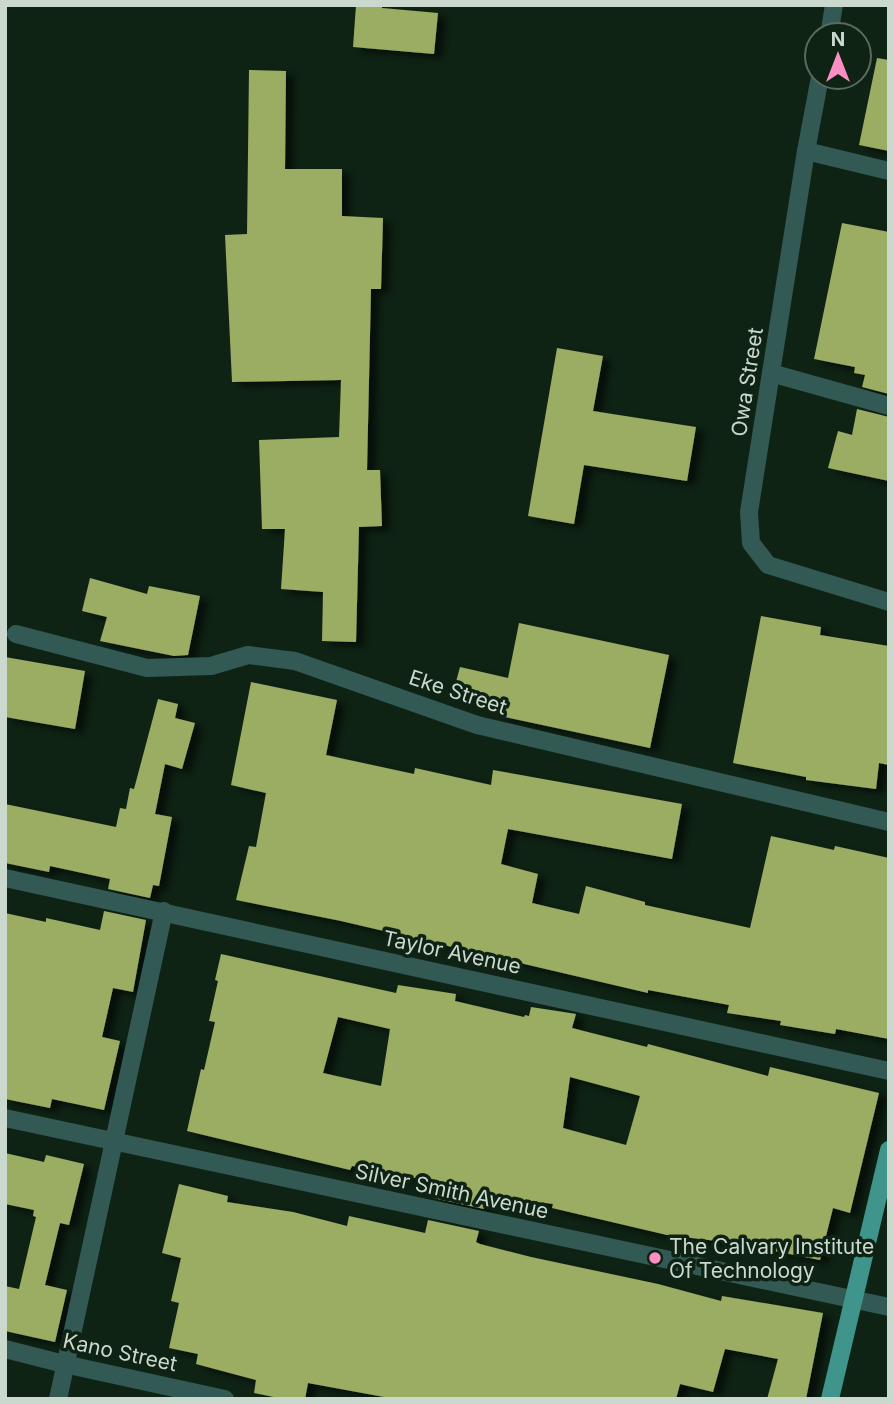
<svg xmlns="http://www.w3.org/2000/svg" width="894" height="1404" font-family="Inter,sans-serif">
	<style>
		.building { fill: #9bac63; fill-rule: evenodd; filter: url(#shadow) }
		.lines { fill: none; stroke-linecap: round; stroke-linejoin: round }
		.street { stroke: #335954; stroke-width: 18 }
		.primary { stroke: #3f958b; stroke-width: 18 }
		.poi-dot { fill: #fb8fc3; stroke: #0e2314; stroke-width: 2.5 }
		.labels { text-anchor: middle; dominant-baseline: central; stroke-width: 7; stroke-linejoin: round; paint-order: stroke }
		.street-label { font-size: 21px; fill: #cbd8ce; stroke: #0e2314 }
		.poi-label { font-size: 21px; fill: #cbd8ce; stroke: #0e2314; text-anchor: start }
	</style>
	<defs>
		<filter id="shadow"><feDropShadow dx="8" dy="4.5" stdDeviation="3.5" flood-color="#0009"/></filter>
	</defs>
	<rect width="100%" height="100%" fill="#0e2314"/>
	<!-- building -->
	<g class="building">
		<polygon points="356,5 382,5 382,8 438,13 434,54 353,47"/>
		<polygon points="877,58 889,60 889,151 859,145"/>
		<polygon points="249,70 286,71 285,169 342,169 342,216 383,218 381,289 371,289 367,470 380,470 382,526 359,527 356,642 322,641 323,592 281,589 285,529 262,529 259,440 339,437 341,380 232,382 225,235 247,234"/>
		<polygon points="842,223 889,232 889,394 862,387 865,375 854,373 855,367 814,359"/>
		<polygon points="557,348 603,356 593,411 696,427 687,481 584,465 574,524 528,516"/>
		<polygon points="857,409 889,417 889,481 828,468 838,431 852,435"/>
		<polygon points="90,578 147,594 149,586 200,596 188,655 174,656 100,641 107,617 82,611"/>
		<polygon points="761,616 821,627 820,635 889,646 889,765 879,763 876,789 806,780 806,777 733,763"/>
		<polygon points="519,623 669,655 650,748 500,716 502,705 453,693 460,667 508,678"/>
		<polygon points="5,657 85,671 75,729 5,717"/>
		<polygon points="251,682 337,700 326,755 414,774 415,768 491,785 493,770 682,804 672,859 508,829 501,864 538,874 532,903 579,914 586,886 645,902 645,905 750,928 771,836 834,850 835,846 889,858 889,1039 836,1029 835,1034 780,1025 781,1021 727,1013 729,1005 648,990 648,993 341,921 236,900 249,846 256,847 266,793 231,785"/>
		<polygon points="158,699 178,704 175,718 195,723 182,769 165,764 155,814 172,817 159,886 153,885 150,898 108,889 110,879 50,866 49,872 5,863 5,804 116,827 120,808 126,809 130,788 134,789"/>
		<polygon points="104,911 146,920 133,992 113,988 102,1037 120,1041 104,1110 52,1099 50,1108 5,1099 5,913 46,922 46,918 100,930"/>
		<path d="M221,954L396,993L398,985L456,994L455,1001L524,1017L525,1015L529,1016L531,1007L570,1013L576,1014L572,1028L647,1047L648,1044L768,1076L770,1067L879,1093L850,1213L833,1208L820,1260L733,1243L667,1235L552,1208L553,1204L487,1195L484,1209L433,1198L436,1182L352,1166L350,1170L187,1131L201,1069L204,1070L215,1022L209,1021L218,981L215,980ZM338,1017L390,1029L381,1086L323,1073ZM570,1077L640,1096L626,1145L563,1128Z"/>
		<polygon points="5,1153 44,1162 46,1155 84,1164 69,1225 60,1223 45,1285 67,1290 55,1342 5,1331 5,1286 19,1289 36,1217 33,1216 34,1210 5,1204"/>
		<polygon points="179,1184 228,1196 227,1202 293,1212 347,1226 349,1216 425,1233 428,1220 479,1231 476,1242 480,1244 531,1257 658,1284 721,1301 722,1296 823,1313 806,1399 767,1399 778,1359 725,1349 713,1392 680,1384 676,1399 395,1399 308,1383 305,1399 284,1399 254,1393 256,1380 196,1364 198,1354 169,1348 179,1303 171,1301 181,1258 162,1253"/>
	</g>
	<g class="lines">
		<!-- street -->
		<g class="street">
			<polyline points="829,35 834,5"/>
			<polyline points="820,77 806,151 749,512 751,543 768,565 889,602"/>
			<polyline points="806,151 889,171"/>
			<polyline points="771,373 889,406"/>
			<polyline points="16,634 147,668 211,666 248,655 295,661 477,725 889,822"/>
			<polyline points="5,878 889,1071"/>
			<polyline points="5,1118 889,1307"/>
			<polyline points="5,1349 64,1364 225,1399"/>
			<polyline points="58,1399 164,911"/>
		</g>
		<!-- primary -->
		<polyline class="primary" points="830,1399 889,1150"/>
	</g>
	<!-- markers -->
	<circle class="poi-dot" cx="655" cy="1258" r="7"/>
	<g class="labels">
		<!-- street labels -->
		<g class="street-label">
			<text transform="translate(747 382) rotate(-81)">Owa Street</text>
			<text transform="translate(458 692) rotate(18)">Eke Street</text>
			<text transform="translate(452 952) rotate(12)">Taylor Avenue</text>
			<text transform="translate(452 1191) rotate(12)">Silver Smith Avenue</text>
			<text transform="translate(120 1352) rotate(12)">Kano Street</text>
		</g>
		<!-- poi labels -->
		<g class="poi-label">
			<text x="669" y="1246">The Calvary Institute<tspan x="669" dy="24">Of Technology</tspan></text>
		</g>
	</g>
	<!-- border -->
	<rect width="894" height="1404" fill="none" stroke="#cbd8ce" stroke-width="14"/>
	<!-- north arrow -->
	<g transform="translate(838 56)"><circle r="33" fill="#0e2314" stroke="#5a6b5e" stroke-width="2"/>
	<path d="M0-5L12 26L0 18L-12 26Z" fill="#fb8fc3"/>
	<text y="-10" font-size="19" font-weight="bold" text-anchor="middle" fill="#cbd8ce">N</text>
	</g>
</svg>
